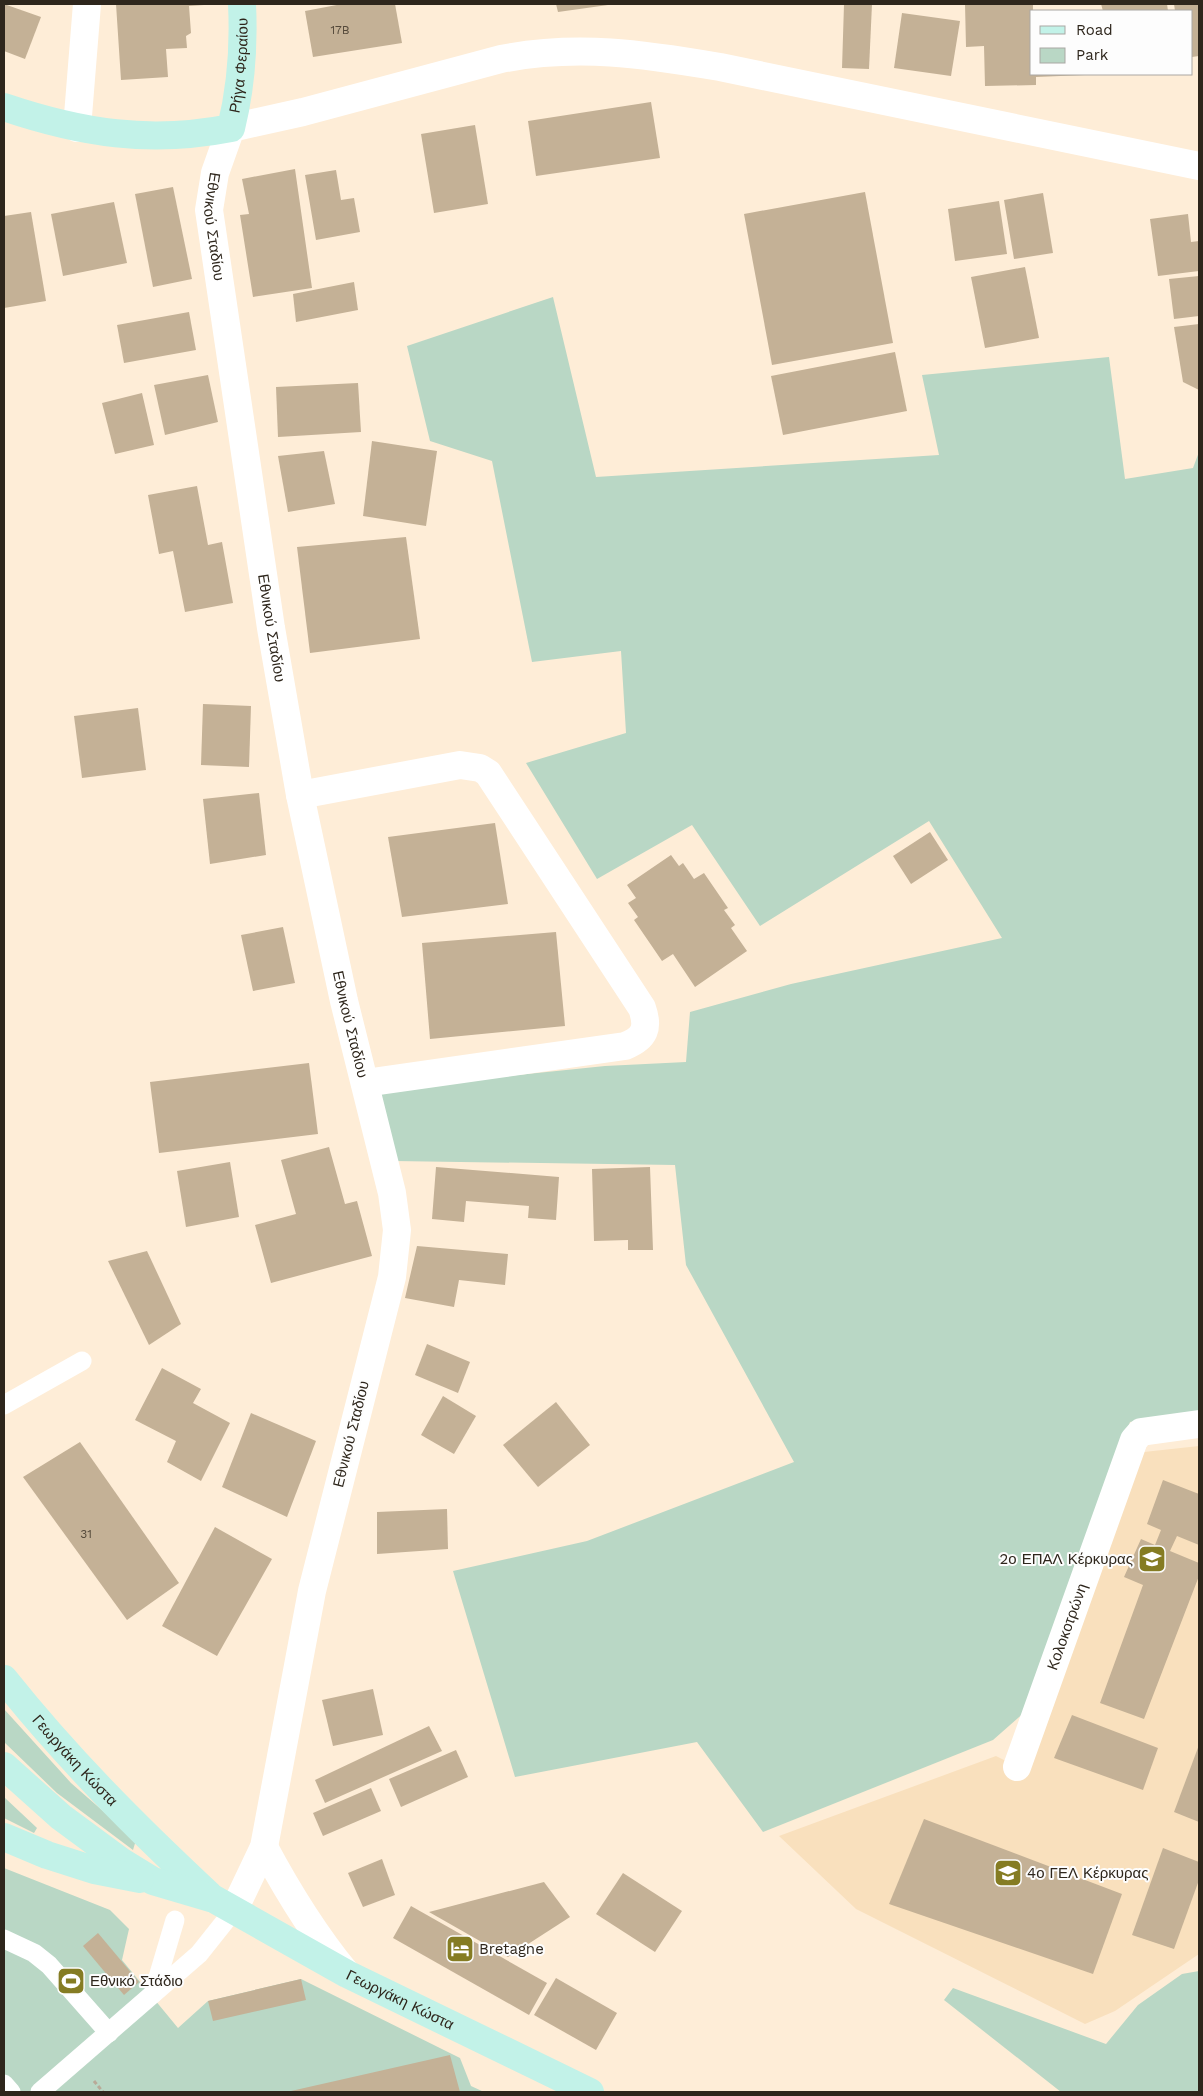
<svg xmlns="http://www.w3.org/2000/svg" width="1203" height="2096" font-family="'Work Sans',sans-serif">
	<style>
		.built { fill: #f9e0bd }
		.green { fill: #b9d7c5 }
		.building { fill: #c4b196 }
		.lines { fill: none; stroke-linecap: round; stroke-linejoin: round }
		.path { stroke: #b8aa98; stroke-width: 3; stroke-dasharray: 4 2.5; stroke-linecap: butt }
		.service { stroke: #fff; stroke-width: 19 }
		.minor { stroke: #fff; stroke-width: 28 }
		.tertiary { stroke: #fff; stroke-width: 28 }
		.secondary { stroke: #c2f2e8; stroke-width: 28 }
		.labels { text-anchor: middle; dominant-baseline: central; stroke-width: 4; stroke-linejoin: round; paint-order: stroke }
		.number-label { font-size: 12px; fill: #54493a }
		.street-label { font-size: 15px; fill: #2e261c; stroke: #fdfdfd }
		.poi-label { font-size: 15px; fill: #2e261c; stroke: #fdfdfd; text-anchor: start }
	</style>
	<rect width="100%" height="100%" fill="#feedd7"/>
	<!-- built -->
	<polygon class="built" points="1199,1446 1199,1954 1115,2011 1085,2024 856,1909 779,1836 996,1756 1024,1770 1144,1452"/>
	<!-- green -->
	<g class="green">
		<polygon points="553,297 596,477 939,455 922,375 1109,357 1125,479 1193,468 1199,452 1199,1411 1130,1422 1035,1703 993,1740 763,1832 697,1742 515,1777 453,1571 587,1541 794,1462 686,1265 675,1165 394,1161 375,1090 605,1066 686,1062 690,1012 791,984 1002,938 929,821 760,926 692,825 597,879 526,763 626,733 621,651 532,662 492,461 430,441 407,346"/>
		<polygon points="4,1709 71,1783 136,1840 133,1850 57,1793 4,1742"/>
		<polygon points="4,1797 37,1828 34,1833 4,1818"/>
		<polygon points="4,1868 110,1910 129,1929 122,1960 178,2028 208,2001 301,1979 460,2058 471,2086 484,2092 4,2092"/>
		<polygon points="1199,1971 1199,2092 1061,2092 944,2000 953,1988 1106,2044 1138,2005 1182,1974"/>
	</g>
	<!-- building -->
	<g class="building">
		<polygon points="4,4 41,17 25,59 4,51"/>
		<polygon points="116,4 204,4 204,5 189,6 191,33 186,36 187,48 166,49 168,77 121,80"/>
		<polygon points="342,4 395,4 402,43 313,57 305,11"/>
		<polygon points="556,4 607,4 608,5 558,12"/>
		<polygon points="844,4 872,4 869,69 842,68"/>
		<polygon points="965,4 1033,4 1032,74 1085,74 1085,75 1036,77 1036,85 985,86 984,46 966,47"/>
		<polygon points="1101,4 1167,4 1168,11 1103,11"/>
		<polygon points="1174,4 1199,4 1199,56 1192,57 1192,11 1175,11"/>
		<polygon points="902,13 960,21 951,76 894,68"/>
		<polygon points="651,102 660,158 536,176 528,121"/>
		<polygon points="475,125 488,204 434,213 421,134"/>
		<polygon points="295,169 312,288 253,297 240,215 249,214 242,179"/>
		<polygon points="336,170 341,200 354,198 360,232 316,240 305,175"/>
		<polygon points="173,187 192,279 153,287 135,194"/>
		<polygon points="865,192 893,343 772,365 744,214"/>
		<polygon points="1043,193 1053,253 1014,259 1004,200"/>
		<polygon points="999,201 1007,254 955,261 948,209"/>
		<polygon points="114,202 127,263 63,276 51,214"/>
		<polygon points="31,212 46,301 4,308 4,216"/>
		<polygon points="1188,214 1191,242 1199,241 1199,271 1158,276 1150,219"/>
		<polygon points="1025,267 1039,338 985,348 971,277"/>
		<polygon points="1199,276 1199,316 1174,319 1169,279"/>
		<polygon points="354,282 358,310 296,322 293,294"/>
		<polygon points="189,312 196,350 124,363 117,325"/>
		<polygon points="1199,324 1199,390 1183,382 1174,327"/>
		<polygon points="895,352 907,411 783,435 771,376"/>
		<polygon points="208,375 218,422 165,435 154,385"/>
		<polygon points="358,383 361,432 278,437 276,387"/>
		<polygon points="142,393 154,445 115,454 102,403"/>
		<polygon points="372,441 437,451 426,526 363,516"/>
		<polygon points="324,451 335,504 288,512 278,456"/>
		<polygon points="197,486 208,545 222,542 233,603 185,612 173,551 159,554 148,495"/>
		<polygon points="406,537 420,639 310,653 297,547"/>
		<polygon points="203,704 251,706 249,767 201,765"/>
		<polygon points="138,708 146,770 82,778 74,716"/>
		<polygon points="259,793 266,855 210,864 203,799"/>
		<polygon points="495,823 508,904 402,917 388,837"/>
		<polygon points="930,832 948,860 911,884 893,856"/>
		<polygon points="671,855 679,866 683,863 694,879 704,873 728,908 724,910 735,925 731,928 747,951 695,987 673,954 662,961 634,920 638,917 628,903 636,898 627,885"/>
		<polygon points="283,927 295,983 253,991 241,935"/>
		<polygon points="556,932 565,1026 430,1039 422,943"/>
		<polygon points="309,1063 318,1134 159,1153 150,1082"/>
		<polygon points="329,1147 345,1204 357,1201 372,1256 271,1283 255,1225 296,1214 281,1160"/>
		<polygon points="230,1162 239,1217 186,1227 177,1171"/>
		<polygon points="436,1167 559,1177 556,1220 528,1218 529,1206 466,1201 464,1222 432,1219"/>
		<polygon points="650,1167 653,1250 628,1250 628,1240 594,1241 592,1169"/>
		<polygon points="417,1246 508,1254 505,1285 459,1280 454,1307 405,1298"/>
		<polygon points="147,1251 181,1324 149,1345 108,1261"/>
		<polygon points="427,1344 470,1362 458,1393 415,1375"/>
		<polygon points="162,1368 201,1389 193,1403 230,1423 201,1481 167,1462 176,1441 135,1420"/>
		<polygon points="443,1396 476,1416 454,1454 421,1435"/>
		<polygon points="556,1402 590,1445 538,1487 503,1445"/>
		<polygon points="251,1413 316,1441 287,1517 222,1487"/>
		<polygon points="80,1442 179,1583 127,1620 23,1477"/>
		<polygon points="1163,1480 1199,1494 1199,1545 1177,1536 1170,1551 1199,1563 1199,1576 1144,1719 1100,1703 1143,1585 1124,1577 1141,1539 1155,1545 1161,1530 1147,1524"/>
		<polygon points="447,1509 448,1549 377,1554 377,1512"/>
		<polygon points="215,1527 272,1559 217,1656 162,1626"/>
		<polygon points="373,1689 383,1735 333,1746 322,1700"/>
		<polygon points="1072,1715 1158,1748 1143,1790 1054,1758"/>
		<polygon points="429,1726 442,1751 325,1803 315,1780"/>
		<polygon points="1199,1745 1199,1822 1174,1812"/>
		<polygon points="456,1750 468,1777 401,1807 389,1779"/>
		<polygon points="371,1788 381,1811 323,1836 313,1813"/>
		<polygon points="924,1819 1122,1894 1093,1974 889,1904"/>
		<polygon points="1163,1848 1199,1862 1199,1880 1174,1949 1132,1935"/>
		<polygon points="382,1859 395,1895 363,1907 348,1873"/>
		<polygon points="623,1873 682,1911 655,1952 596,1914"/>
		<polygon points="544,1882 570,1917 508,1957 429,1912"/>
		<polygon points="411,1906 547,1983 529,2015 393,1938"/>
		<polygon points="98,1933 139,1982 124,1995 83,1946"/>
		<polygon points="556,1978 617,2013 596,2050 534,2015"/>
		<polygon points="301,1979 306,2000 213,2021 208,2001"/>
		<polygon points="450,2055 460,2092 291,2092 291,2091"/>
	</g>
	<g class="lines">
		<!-- path -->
		<polyline class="path" points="94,2081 103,2092"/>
		<!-- service -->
		<g class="service">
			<polyline points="4,1405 82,1361"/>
			<polyline points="4,1939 34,1953 49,1965 109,2033"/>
			<polyline points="153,1994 175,1920"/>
			<polyline points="4,2084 11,2092"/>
			<polyline points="40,2092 199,1954 234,1910"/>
		</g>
		<!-- minor -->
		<g class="minor">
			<polyline points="77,128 87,4"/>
			<path d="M231,128L303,112L501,59C578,44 643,54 720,67L1199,166"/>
			<path d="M300,795L460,765L480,768L488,773L642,1008C649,1028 645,1038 625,1046L365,1083"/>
			<path id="s1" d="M1017,1767L1134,1440L1141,1432L1199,1424"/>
		</g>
		<!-- tertiary -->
		<g class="tertiary">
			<path id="s2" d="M231,128L215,173L209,210L271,628L300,795L344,1001L392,1193L397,1230L392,1277L312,1591L264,1847L234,1910"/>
			<path d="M264,1847C288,1892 314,1934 346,1973"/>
		</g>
		<!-- secondary -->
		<g class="secondary">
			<path id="s3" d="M4,107C81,133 150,144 231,128C241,88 244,45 242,4"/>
			<path id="s4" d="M4,1679C67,1758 135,1826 209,1895"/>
			<path id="s5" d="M4,1766L61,1817L122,1862L153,1881L214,1899L347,1974L590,2092"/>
			<polyline points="4,1837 47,1855 94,1870 140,1879"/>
		</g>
	</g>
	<!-- icons -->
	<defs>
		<symbol id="school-square" viewBox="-11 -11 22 22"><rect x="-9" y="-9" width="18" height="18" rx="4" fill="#857c23" stroke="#fdfdfd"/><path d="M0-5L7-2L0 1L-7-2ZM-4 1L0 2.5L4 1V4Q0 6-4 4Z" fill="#fff"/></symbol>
		<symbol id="hotel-square" viewBox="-11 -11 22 22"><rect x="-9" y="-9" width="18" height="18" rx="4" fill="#857c23" stroke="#fdfdfd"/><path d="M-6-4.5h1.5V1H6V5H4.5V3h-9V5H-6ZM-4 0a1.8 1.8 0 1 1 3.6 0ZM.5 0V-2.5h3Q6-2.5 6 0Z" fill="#fff"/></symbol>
		<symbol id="stadium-square" viewBox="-11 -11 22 22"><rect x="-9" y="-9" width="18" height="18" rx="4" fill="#857c23" stroke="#fdfdfd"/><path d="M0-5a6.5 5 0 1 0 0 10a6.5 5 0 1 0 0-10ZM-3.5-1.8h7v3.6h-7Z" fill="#fff"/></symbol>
	</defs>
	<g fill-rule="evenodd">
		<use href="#school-square" x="1136" y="1543" width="32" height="32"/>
		<use href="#school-square" x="992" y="1857" width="32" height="32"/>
		<use href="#hotel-square" x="444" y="1933" width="32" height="32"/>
		<use href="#stadium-square" x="55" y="1965" width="32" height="32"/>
	</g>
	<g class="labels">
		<!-- number labels -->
		<g class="number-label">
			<text x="340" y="30">17B</text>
			<text x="86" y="1534">31</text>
		</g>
		<!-- street labels -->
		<g class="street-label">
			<text stroke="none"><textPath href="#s3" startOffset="294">Ρήγα Φεραίου</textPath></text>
			<text stroke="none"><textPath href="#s2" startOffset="102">Εθνικού Σταδίου</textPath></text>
			<text stroke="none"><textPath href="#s2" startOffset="508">Εθνικού Σταδίου</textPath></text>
			<text stroke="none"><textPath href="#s2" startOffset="912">Εθνικού Σταδίου</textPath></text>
			<text transform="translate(351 1434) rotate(-76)">Εθνικού Σταδίου</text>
			<text stroke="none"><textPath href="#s1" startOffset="149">Κολοκοτρώνη</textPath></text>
			<text stroke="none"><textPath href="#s4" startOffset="108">Γεωργάκη Κώστα</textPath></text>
			<text stroke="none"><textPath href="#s5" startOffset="464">Γεωργάκη Κώστα</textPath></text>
		</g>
		<!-- poi labels -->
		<g class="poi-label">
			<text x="1133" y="1559" text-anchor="end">2ο ΕΠΑΛ Κέρκυρας</text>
			<text x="1027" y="1873">4ο ΓΕΛ Κέρκυρας</text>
			<text x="479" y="1949">Bretagne</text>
			<text x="90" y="1981">Εθνικό Στάδιο</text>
		</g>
	</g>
	<!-- border -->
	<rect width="1203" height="2096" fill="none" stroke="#2e261c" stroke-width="10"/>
	<!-- legend -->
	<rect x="1030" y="10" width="162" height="65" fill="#fdfdfd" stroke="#aaa7a3"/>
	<rect x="1040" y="26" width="25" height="8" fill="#c2f2e8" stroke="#aaa7a3"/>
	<text x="1076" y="35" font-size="15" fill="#2e261c">Road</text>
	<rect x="1040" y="48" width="25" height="15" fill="#b9d7c5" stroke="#aaa7a3"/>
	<text x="1076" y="60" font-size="15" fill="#2e261c">Park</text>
</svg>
